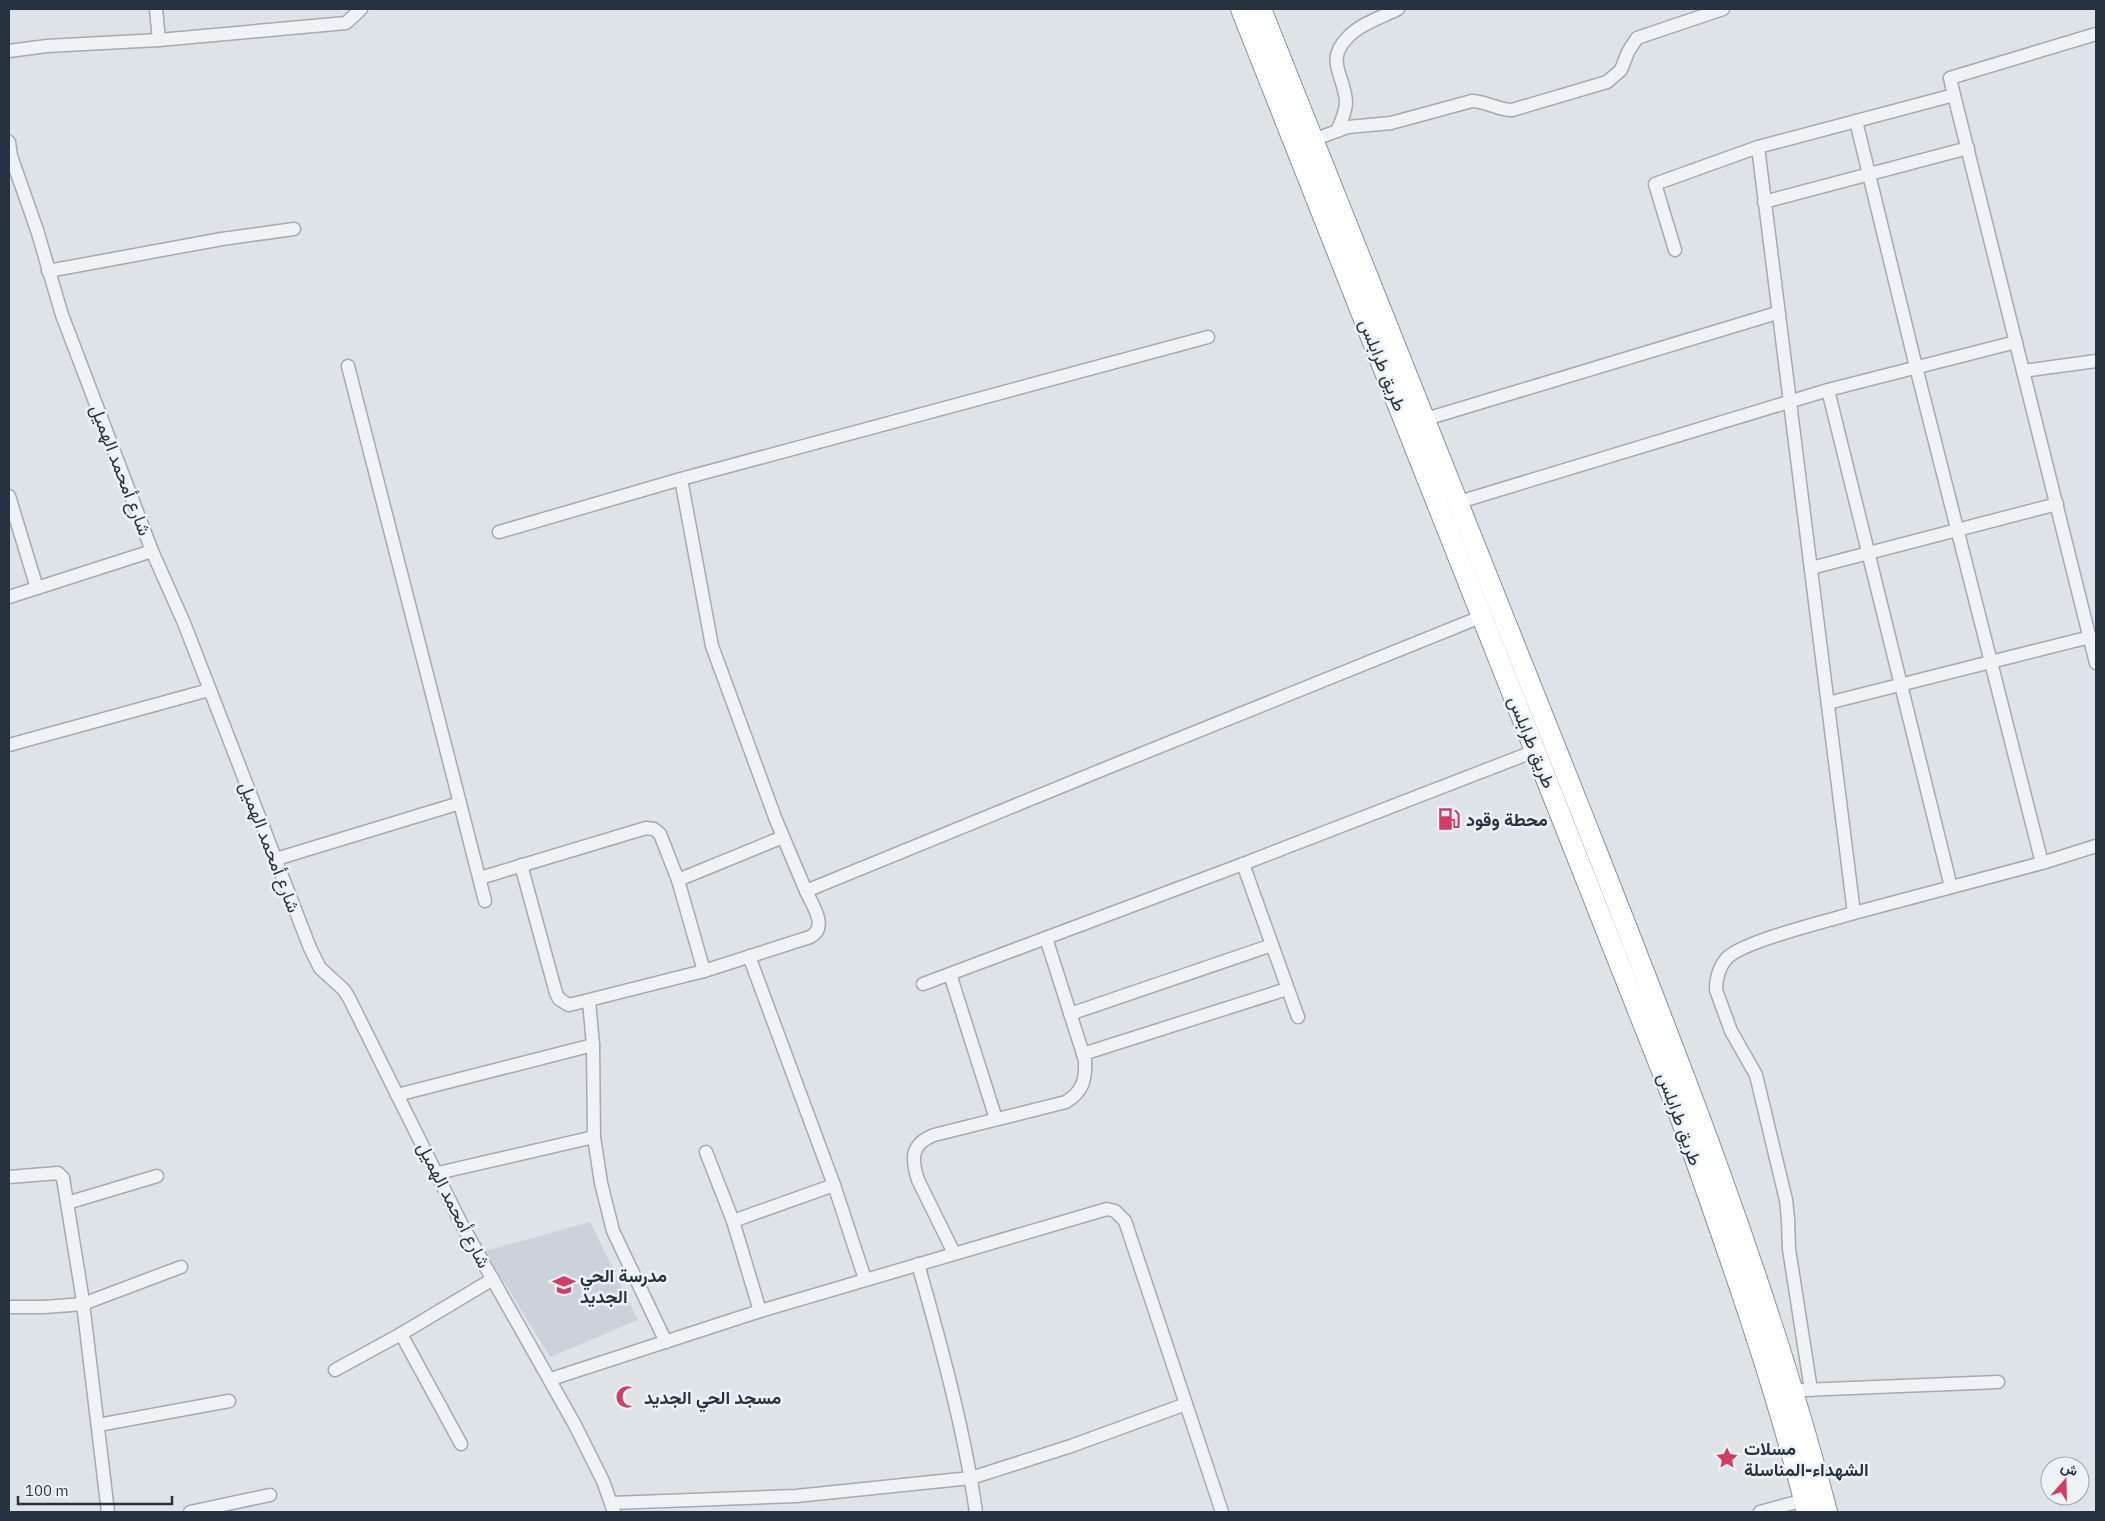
<svg xmlns="http://www.w3.org/2000/svg" width="2105" height="1521" font-family="'IBM Plex Sans',Vazirmatn,sans-serif">
	<style>
		.built { fill: #ccd2da }
		.lines { fill: none; stroke-linecap: round; stroke-linejoin: round }
		.minor-casing { stroke: #a3aab2; stroke-width: 15 }
		.trunk-casing { stroke: #84929f; stroke-width: 22 }
		.minor { stroke: #f0f3f6; stroke-width: 12 }
		.trunk { stroke: #fff; stroke-width: 20 }
		.labels { text-anchor: middle; dominant-baseline: central; stroke-width: 5; stroke-linejoin: round; paint-order: stroke }
		.street-label { font-size: 18px; fill: #26323f; stroke: #edf2f6 }
		.poi-label { font-size: 18px; font-weight: bold; fill: #26323f; stroke: #edf2f6; text-anchor: start }
	</style>
	<rect width="100%" height="100%" fill="#dee3e8"/>
	<!-- built -->
	<polygon class="built" points="590,1222 638,1320 550,1357 485,1251"/>
	<g class="lines">
		<defs>
			<g id="minor">
				<polyline points="156,9 159,40"/>
				<polyline points="9,51 47,46 159,40 346,23 361,9"/>
				<polyline points="1954,95 1950,78 2096,34"/>
				<polyline points="1856,121 1916,367 2042,863"/>
				<path d="M1337,131C1341,122 1346,112 1346,102C1345,76 1324,61 1348,37C1360,24 1382,17 1398,9"/>
				<path d="M1313,140L1348,127L1391,123L1472,101C1486,101 1497,110 1512,110L1607,82L1621,70L1628,52L1637,38L1723,9"/>
				<polyline points="9,142 11,156 37,230 62,315 152,551 184,623 310,948 320,968 344,990 349,998 462,1225 575,1425 603,1481 614,1512"/>
				<polyline points="1764,202 1968,148"/>
				<polyline points="1675,250 1655,184 1758,147"/>
				<polyline points="48,271 222,239 294,229"/>
				<polyline points="1208,337 681,479 712,646 776,820 806,891 1104,769 1483,616"/>
				<polyline points="348,366 485,901"/>
				<polyline points="2023,371 2096,361"/>
				<polyline points="1828,390 1951,887"/>
				<polyline points="1426,419 1777,313"/>
				<polyline points="9,496 37,588"/>
				<polyline points="1459,502 1828,390 2016,342"/>
				<polyline points="499,532 681,479"/>
				<polyline points="1811,568 2057,504"/>
				<polyline points="9,597 152,551"/>
				<path d="M2096,663L1954,95L1758,147C1788,403 1822,658 1854,913L2042,863L2096,846"/>
				<polyline points="1828,703 2090,637"/>
				<polyline points="9,745 209,690"/>
				<polyline points="276,859 460,803"/>
				<polyline points="1243,864 1298,1017"/>
				<path d="M521,865L556,993L559,999L569,1005L704,971L810,937C829,927 812,905 806,891"/>
				<polyline points="480,878 646,828 654,829 660,834 678,880 704,971"/>
				<polyline points="678,880 783,837"/>
				<polyline points="749,956 834,1185 865,1279"/>
				<polyline points="950,974 996,1119"/>
				<polyline points="923,984 1243,864 1535,751"/>
				<polyline points="589,1001 593,1045 594,1137 601,1183 613,1231 666,1342"/>
				<polyline points="1070,1014 1272,945"/>
				<polyline points="1083,1054 1287,989"/>
				<polyline points="397,1095 593,1045"/>
				<polyline points="706,1152 733,1221 760,1311"/>
				<polyline points="438,1173 594,1137"/>
				<polyline points="9,1177 58,1173 63,1178 82,1295 108,1512"/>
				<polyline points="67,1203 157,1176"/>
				<polyline points="733,1221 834,1185"/>
				<path d="M954,1253L918,1180C911,1158 911,1144 934,1135L1066,1102C1083,1091 1086,1080 1085,1060L1046,938"/>
				<path d="M918,1264C941,1345 964,1429 976,1512"/>
				<polyline points="9,1307 44,1307 83,1304 181,1267"/>
				<polyline points="401,1334 461,1444"/>
				<polyline points="335,1370 401,1334 493,1279"/>
				<polyline points="551,1379 760,1311 1107,1209 1115,1211 1125,1221 1222,1512"/>
				<polyline points="1803,1390 1998,1382"/>
				<path d="M1811,1390L1789,1249L1788,1219L1786,1200L1756,1075L1731,1031L1716,990C1716,978 1719,967 1727,958C1744,941 1827,921 1854,913"/>
				<polyline points="98,1425 229,1401"/>
				<polyline points="612,1503 796,1496 971,1478 1071,1446 1186,1404"/>
				<polyline points="190,1512 270,1495"/>
				<polyline points="1760,1512 1804,1500"/>
			</g>
			<g id="trunk">
				<path d="M1241,9L1681,1119C1727,1249 1774,1379 1807,1512"/>
				<path d="M1261,9C1368,279 1478,548 1584,819C1674,1047 1765,1275 1827,1512"/>
			</g>
		</defs>
		<!-- minor casing -->
		<use href="#minor" class="minor-casing"/>
		<!-- trunk casing -->
		<use href="#trunk" class="trunk-casing"/>
		<!-- minor -->
		<use href="#minor" class="minor"/>
		<!-- trunk -->
		<use href="#trunk" class="trunk"/>
	</g>
	<!-- icons -->
	<defs>
		<symbol id="fuel-bare" viewBox="-9 -9 18 18"><path d="M-5.5-6h7V0h2V4h1.3V-2.5L3-4.5l.8-.8L6-3V5H2.5V1h-1V6h-7ZM-4.2-4.7v3.2H.2V-4.7Z" fill="#d33c65" stroke="#edf2f6" stroke-width="2.5" paint-order="stroke"/></symbol>
		<symbol id="school-bare" viewBox="-9 -9 18 18"><path d="M0-5L7-2L0 1L-7-2ZM-4 1L0 2.5L4 1V4Q0 6-4 4Z" fill="#d33c65" stroke="#edf2f6" stroke-width="2.5" paint-order="stroke"/></symbol>
		<symbol id="mosque-bare" viewBox="-9 -9 18 18"><path d="M3.5-4.9A6 6 0 1 0 3.5 4.9A5 5 0 1 1 3.5-4.9Z" fill="#d33c65" stroke="#edf2f6" stroke-width="2.5" paint-order="stroke"/></symbol>
		<symbol id="sight-bare" viewBox="-9 -9 18 18"><path d="M0-6L1.8-2.2L6-1.7L2.9 1.2L3.7 5.4L0 3.3L-3.7 5.4L-2.9 1.2L-6-1.7L-1.8-2.2Z" fill="#d33c65" stroke="#edf2f6" stroke-width="2.5" paint-order="stroke"/></symbol>
	</defs>
	<g fill-rule="evenodd">
		<use href="#fuel-bare" x="1433" y="803" width="32" height="32"/>
		<use href="#school-bare" x="548" y="1269" width="32" height="32"/>
		<use href="#mosque-bare" x="611" y="1381" width="32" height="32"/>
		<use href="#sight-bare" x="1711" y="1442" width="32" height="32"/>
	</g>
	<g class="labels">
		<!-- street labels -->
		<g class="street-label">
			<text transform="translate(1383 365) rotate(68)">طريق طرابلس</text>
			<text transform="translate(121 470) rotate(69)">شارع أمحمد الهميل</text>
			<text transform="translate(1532 742) rotate(68)">طريق طرابلس</text>
			<text transform="translate(270 847) rotate(69)">شارع أمحمد الهميل</text>
			<text transform="translate(1680 1119) rotate(70)">طريق طرابلس</text>
			<text transform="translate(454 1205) rotate(63)">شارع أمحمد الهميل</text>
		</g>
		<!-- poi labels -->
		<g class="poi-label">
			<text x="1466" y="819">محطة وقود</text>
			<text x="580" y="1275">مدرسة الحي<tspan x="580" dy="21">الجديد</tspan></text>
			<text x="644" y="1397">مسجد الحي الجديد</text>
			<text x="1744" y="1448">مسلات<tspan x="1744" dy="21">الشهداء-المناسلة</tspan></text>
		</g>
	</g>
	<!-- border -->
	<rect width="2105" height="1521" fill="none" stroke="#26323f" stroke-width="20"/>
	<!-- north arrow -->
	<g transform="translate(2065 1481) rotate(20)"><circle r="24" fill="#edf2f6" stroke="#9da5ad"/>
	<path d="M0-4L9 19L0 12L-9 19Z" fill="#d33c65"/>
	<text y="-8" font-size="14" font-weight="bold" text-anchor="middle" fill="#26323f">ش</text>
	</g>
	<!-- scale -->
	<path d="M18 1496v8h154v-8" fill="none" stroke="#26323f" stroke-width="2.5"/>
	<text x="25" y="1496" font-size="15" fill="#26323f" stroke="#edf2f6" stroke-width="4" paint-order="stroke">100 m</text>
</svg>
